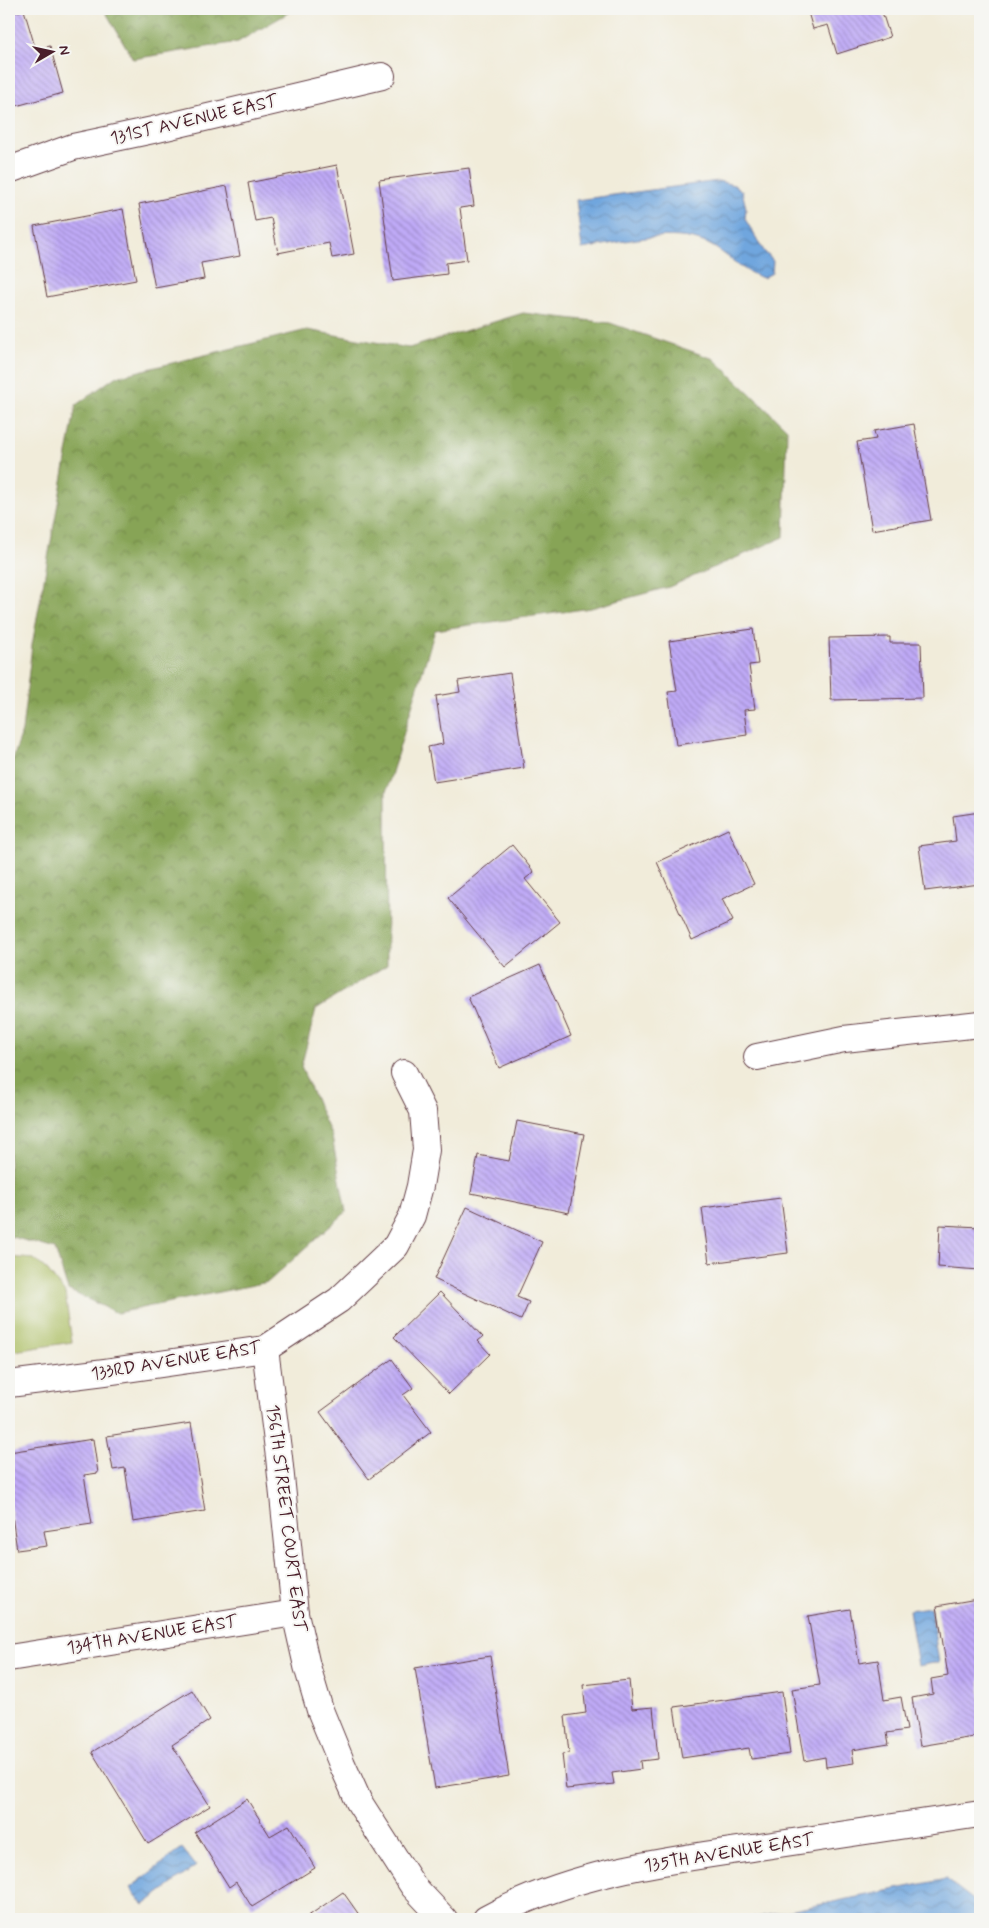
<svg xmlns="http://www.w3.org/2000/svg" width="989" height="1928" font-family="Mynerve,sans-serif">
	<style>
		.forest { fill: url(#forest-crowns); stroke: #686240 }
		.park { fill: #aabd60; stroke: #7a6e46 }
		.water { fill: url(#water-waves); stroke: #5d6284 }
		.building { fill: url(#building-back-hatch) }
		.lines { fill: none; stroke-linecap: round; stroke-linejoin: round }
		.minor-casing { stroke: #633e45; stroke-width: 28 }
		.minor { stroke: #fff; stroke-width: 26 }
		.labels { text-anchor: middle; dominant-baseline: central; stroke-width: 4; stroke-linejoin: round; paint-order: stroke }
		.street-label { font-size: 18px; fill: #4a1f2b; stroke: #f6f6f2 }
	</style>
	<defs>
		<pattern id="forest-crowns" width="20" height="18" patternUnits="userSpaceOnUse" patternTransform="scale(1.25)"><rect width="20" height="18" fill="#87a456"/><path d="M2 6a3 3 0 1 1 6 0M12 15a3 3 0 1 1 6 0" fill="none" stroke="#708547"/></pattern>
		<pattern id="water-waves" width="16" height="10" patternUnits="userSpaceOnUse" patternTransform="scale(1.25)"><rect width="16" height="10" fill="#70a6de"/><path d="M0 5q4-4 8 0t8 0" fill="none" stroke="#5e87b4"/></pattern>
		<pattern id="building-back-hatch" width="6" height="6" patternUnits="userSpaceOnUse" patternTransform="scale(1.25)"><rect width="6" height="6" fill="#bfaaf7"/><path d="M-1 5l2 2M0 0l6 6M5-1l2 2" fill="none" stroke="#9d8ac8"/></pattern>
	</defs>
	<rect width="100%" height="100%" fill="#f6f6f2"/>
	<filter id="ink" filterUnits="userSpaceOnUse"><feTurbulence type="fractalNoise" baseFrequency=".02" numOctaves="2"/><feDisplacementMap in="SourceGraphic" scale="10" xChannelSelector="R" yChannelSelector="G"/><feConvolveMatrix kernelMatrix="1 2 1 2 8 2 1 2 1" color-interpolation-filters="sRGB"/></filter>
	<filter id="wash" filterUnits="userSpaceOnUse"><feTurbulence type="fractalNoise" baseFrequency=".0096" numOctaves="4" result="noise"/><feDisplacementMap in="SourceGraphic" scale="20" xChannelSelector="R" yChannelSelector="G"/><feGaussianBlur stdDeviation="1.12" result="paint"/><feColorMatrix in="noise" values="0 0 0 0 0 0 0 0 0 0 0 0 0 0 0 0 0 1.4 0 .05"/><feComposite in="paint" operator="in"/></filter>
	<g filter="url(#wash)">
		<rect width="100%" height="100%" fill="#f1ecda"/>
		<!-- forest -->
		<g class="forest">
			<polygon points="104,9 295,9 238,42 133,59"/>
			<polygon points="523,313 610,323 714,359 787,429 784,537 669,587 591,608 435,630 386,792 387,965 316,1009 301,1067 332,1137 346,1212 268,1282 117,1313 68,1290 55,1249 9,1236 9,772 22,731 32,645 76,405 115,377 307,330 409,348"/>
		</g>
		<!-- park -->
		<polygon class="park" points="9,1257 34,1259 47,1270 65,1293 72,1342 9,1352"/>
		<!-- water -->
		<g class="water">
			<path d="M718,181L734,185L742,191L746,208L745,219L764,251L773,261L772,273L763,278C742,272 727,253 708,244C672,227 620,243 582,249L576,200Z"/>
			<polygon points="930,1607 939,1662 918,1666 909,1610"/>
			<polygon points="182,1848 196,1866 144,1905 130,1888"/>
			<polygon points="946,1879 980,1905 980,1919 749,1919"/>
		</g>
		<g id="blocks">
			<!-- building -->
			<g class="building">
				<polygon points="807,9 881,9 890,37 837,54 828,25 813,29"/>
				<polygon points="24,10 36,50 50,46 63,93 9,108 9,14"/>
				<polygon points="337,165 354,254 332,258 329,243 278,253 271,218 255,221 248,183"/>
				<polygon points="469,168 474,206 460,208 467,260 446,263 447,274 393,281 379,180"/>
				<polygon points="227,186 240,256 201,263 204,279 155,288 139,204"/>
				<polygon points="123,209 136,280 47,297 34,226"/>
				<polygon points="914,424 931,520 872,530 857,442 876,439 874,431"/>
				<polygon points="753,629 758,664 749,665 755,709 744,710 747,735 676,745 668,692 677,691 669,641"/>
				<polygon points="890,637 890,643 921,643 923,698 831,700 829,638"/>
				<polygon points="510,673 524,768 434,782 428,747 443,744 436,696 460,692 458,681"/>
				<polygon points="980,812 980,884 925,891 919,846 956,841 953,816"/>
				<polygon points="728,829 754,884 722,899 733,921 692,940 657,862"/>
				<polygon points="512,845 534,872 525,879 560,922 505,967 448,898"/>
				<polygon points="540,965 571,1036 499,1068 468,997"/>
				<polygon points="517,1121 584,1134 569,1213 471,1193 478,1155 509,1161"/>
				<polygon points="781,1198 788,1253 709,1263 702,1208"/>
				<polygon points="467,1207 542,1242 517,1297 529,1302 521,1320 434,1279"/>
				<polygon points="940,1225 980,1227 980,1270 938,1267"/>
				<polygon points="440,1292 483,1337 478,1341 490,1354 449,1394 394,1337"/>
				<polygon points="392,1359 413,1388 403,1395 431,1432 369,1479 320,1412"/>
				<polygon points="191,1423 205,1511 133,1522 125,1468 113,1470 107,1436"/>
				<polygon points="93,1439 98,1473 84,1475 92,1524 44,1531 47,1546 17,1550 9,1495 9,1452"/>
				<polygon points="977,1599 980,1618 980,1736 920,1746 912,1698 933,1694 931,1679 948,1676 937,1606"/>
				<polygon points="850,1609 859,1663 878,1660 884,1700 901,1697 907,1730 887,1733 889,1744 852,1750 854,1763 826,1767 825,1757 804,1761 792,1689 820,1685 808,1616"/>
				<polygon points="490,1656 509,1776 435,1788 415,1668"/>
				<polygon points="629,1680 632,1709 653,1707 658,1759 640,1761 641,1769 612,1773 614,1784 566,1789 562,1754 569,1753 565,1716 586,1713 583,1685"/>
				<polygon points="192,1690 210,1720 172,1745 210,1806 148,1844 92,1752"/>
				<polygon points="782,1692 790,1754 751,1759 749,1748 682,1758 674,1707"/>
				<polygon points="247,1799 270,1836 289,1825 315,1868 252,1907 236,1882 229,1887 195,1832"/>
				<polygon points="343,1892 362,1919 304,1919"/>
			</g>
		</g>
	</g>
	<g filter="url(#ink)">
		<use href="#blocks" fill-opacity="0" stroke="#633e45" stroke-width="1"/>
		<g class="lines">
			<defs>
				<g id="minor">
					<polyline points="9,170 73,147 153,130 382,76"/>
					<polyline points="757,1057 844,1039 980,1024"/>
					<polyline points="265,1349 279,1457 295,1613 307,1666 320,1710 342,1764 359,1802 413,1886 444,1919"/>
					<polyline points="9,1384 105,1372 265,1349 339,1300 396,1246 412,1216 420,1186 426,1150 423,1111 404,1073"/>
					<polyline points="9,1658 295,1613"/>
					<path d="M486,1919C568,1873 667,1860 759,1847C833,1836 907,1825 980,1814"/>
				</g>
			</defs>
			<!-- minor casing -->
			<use href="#minor" class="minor-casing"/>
			<!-- minor -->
			<use href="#minor" class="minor"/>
		</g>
	</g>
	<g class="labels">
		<!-- street labels -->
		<g class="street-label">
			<text transform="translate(194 120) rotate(-13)">131ST AVENUE EAST</text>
			<text transform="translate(176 1361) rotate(-9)">133RD AVENUE EAST</text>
			<text transform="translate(286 1518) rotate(83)">156TH STREET COURT EAST</text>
			<text transform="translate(152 1635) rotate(-9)">134TH AVENUE EAST</text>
			<text transform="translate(729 1853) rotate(-9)">135TH AVENUE EAST</text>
		</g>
	</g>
	<!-- margin -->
	<rect width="989" height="1928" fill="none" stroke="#f6f6f2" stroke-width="30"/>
	<!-- north arrow -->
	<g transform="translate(52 52) rotate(81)" stroke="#f6f6f2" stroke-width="4" paint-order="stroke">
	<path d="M0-4L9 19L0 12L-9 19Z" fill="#4a1f2b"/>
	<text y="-8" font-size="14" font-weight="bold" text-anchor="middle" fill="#4a1f2b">N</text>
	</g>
</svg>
